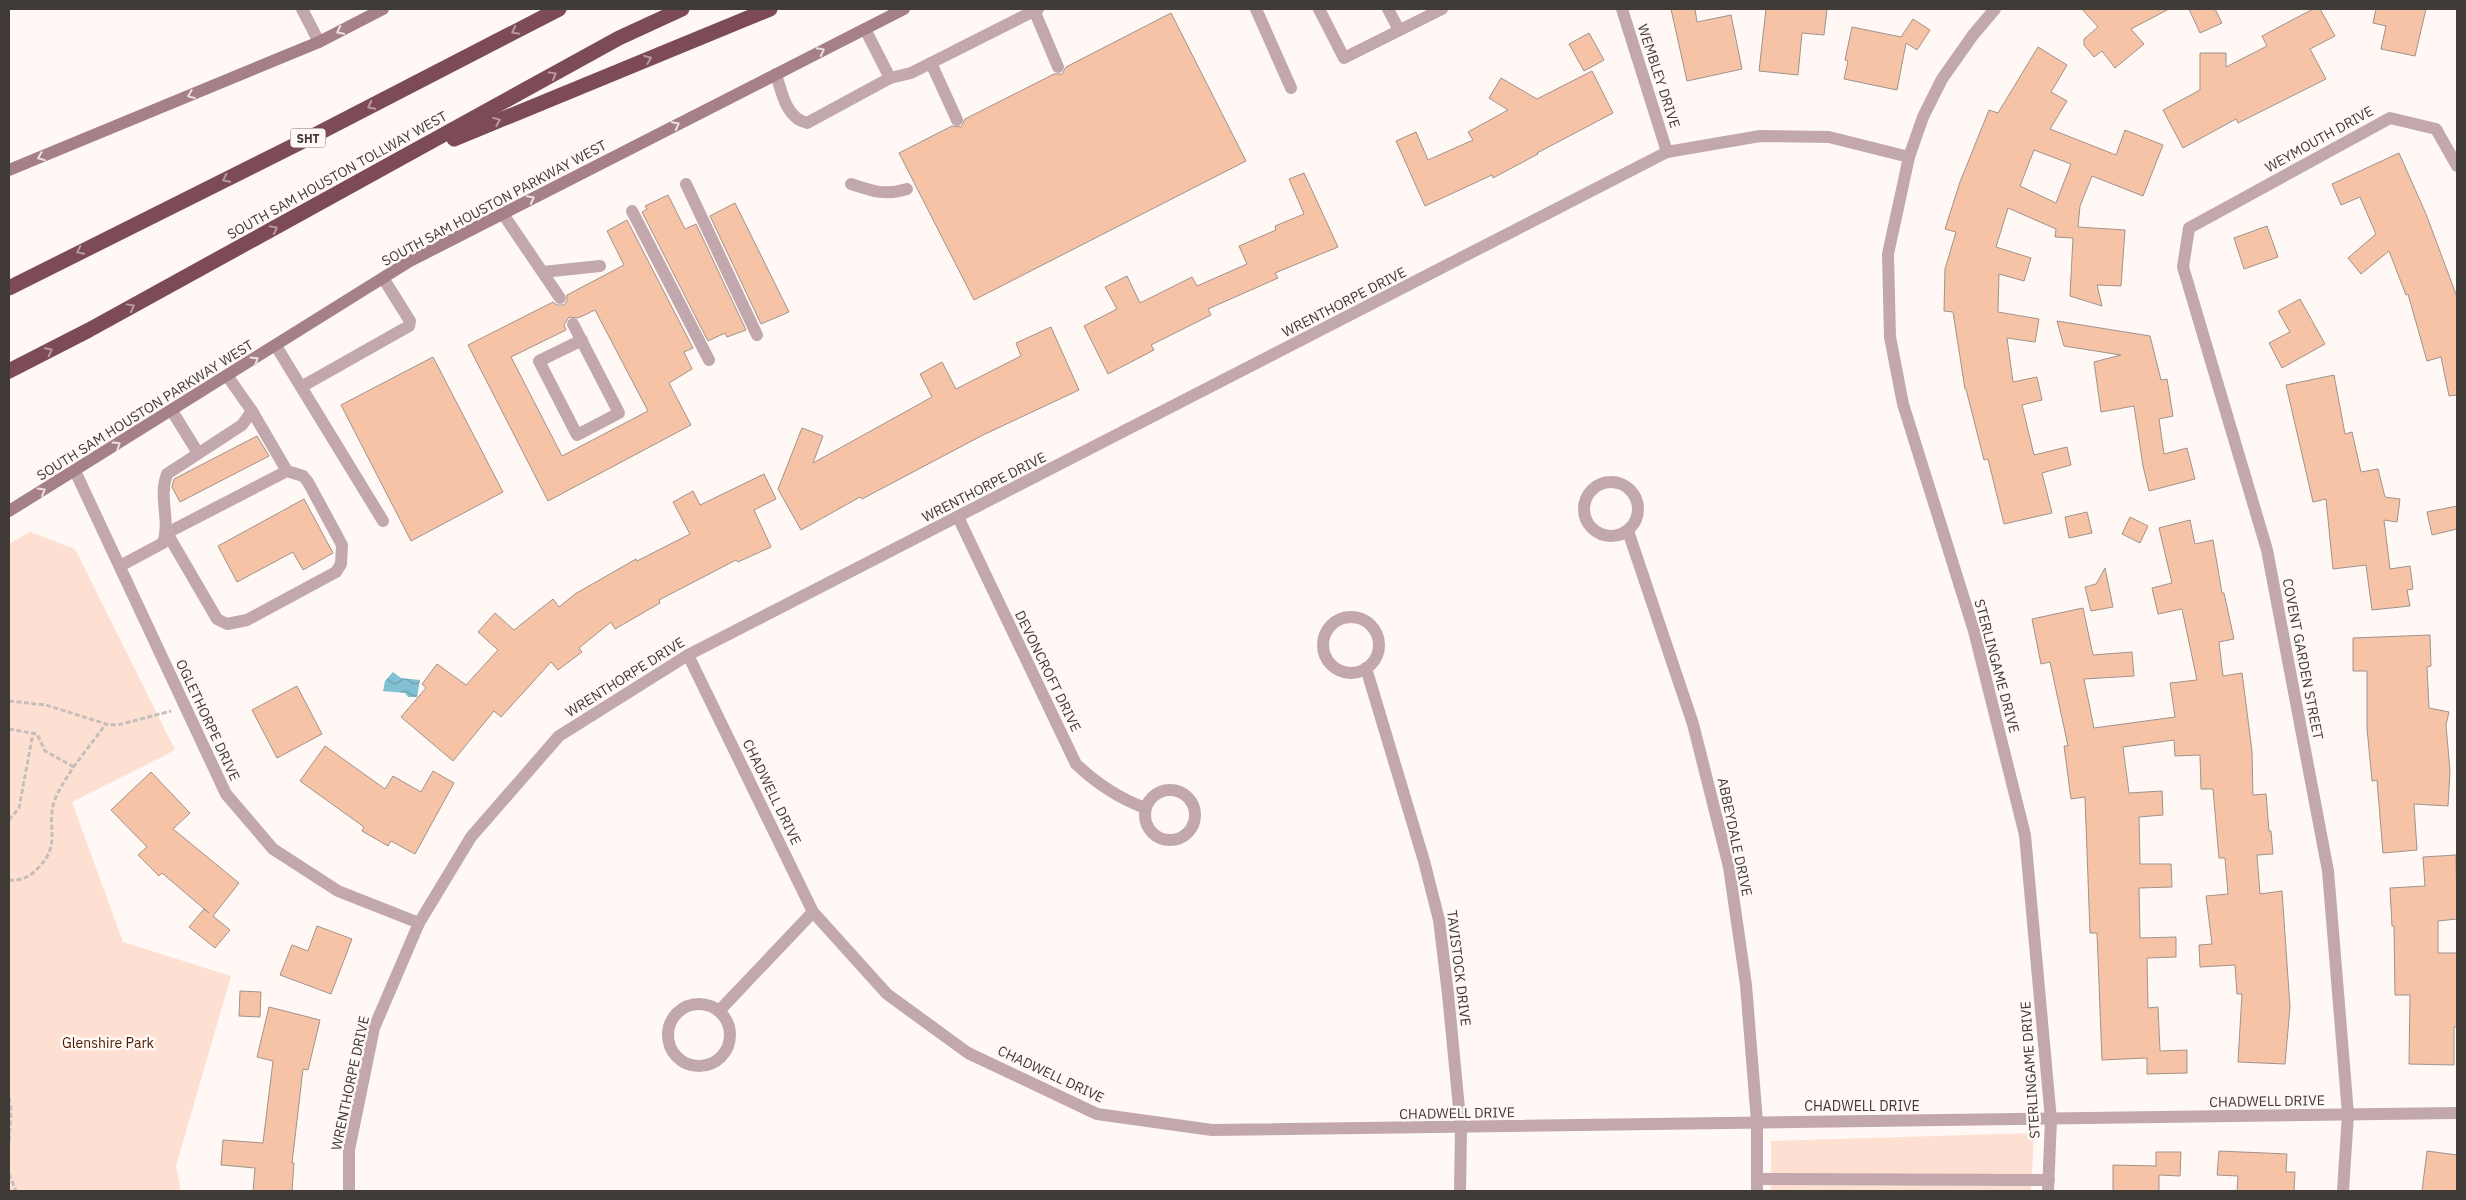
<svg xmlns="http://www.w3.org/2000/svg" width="2466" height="1200" font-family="'IBM Plex Sans',sans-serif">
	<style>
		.park { fill: #fde0d1 }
		.water { fill: url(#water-waves) }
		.building { fill: #f6c3a7; stroke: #a1938b; fill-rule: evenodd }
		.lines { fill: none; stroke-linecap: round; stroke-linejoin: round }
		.path { stroke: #c5bebb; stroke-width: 3; stroke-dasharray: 5 2.5; stroke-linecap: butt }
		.service { stroke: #c2a8ad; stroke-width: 12 }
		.minor { stroke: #c2a8ad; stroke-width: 12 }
		.secondary { stroke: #a58088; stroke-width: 12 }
		.motorway { stroke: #7d4b57; stroke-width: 15 }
		.oneway { stroke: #ede0df }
		.oneway2 { stroke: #b8999e }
		.labels { text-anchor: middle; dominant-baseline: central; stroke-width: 5; stroke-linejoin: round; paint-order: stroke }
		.shield { fill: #fff8f5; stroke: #7a7470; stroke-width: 1 }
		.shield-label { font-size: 12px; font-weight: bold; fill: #413b37 }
		.street-label { font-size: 14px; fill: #413b37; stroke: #fff8f5 }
		.park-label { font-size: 14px; fill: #481b00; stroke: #fff8f5 }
	</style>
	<defs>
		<pattern id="water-waves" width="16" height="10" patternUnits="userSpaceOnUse" patternTransform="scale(1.25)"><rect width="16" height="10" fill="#81c1d3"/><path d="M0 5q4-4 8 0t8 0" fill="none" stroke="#6b9eac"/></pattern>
	</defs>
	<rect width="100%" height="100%" fill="#fff8f5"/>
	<!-- park -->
	<g class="park">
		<polygon points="30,532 75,549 175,750 72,802 123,942 231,976 176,1166 181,1191 9,1191 9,544"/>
		<polygon points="2034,1133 2031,1191 1771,1191 1771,1141"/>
	</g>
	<!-- water -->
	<polygon class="water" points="393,672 401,678 420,680 417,697 408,697 405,693 383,691 385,681"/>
	<!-- building -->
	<g class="building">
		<polygon points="1671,9 1695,9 1697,22 1731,15 1742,69 1687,81"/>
		<polygon points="1766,9 1827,9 1824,35 1802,33 1798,75 1759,71"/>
		<polygon points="2082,9 2169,9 2131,29 2144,44 2115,68 2102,51 2094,57 2084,45 2084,39 2098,27"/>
		<polygon points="2189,9 2215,9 2222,23 2200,33"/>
		<polygon points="2313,9 2320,9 2335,36 2310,49 2326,79 2238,123 2236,119 2183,148 2163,110 2200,90 2200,53 2226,53 2226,67 2267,46 2262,36"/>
		<polygon points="2376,9 2426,9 2415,56 2381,49 2386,26 2373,23"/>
		<polygon points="1171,13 1246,161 974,300 899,153 952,126 961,127 965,119 1054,74 1062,74 1066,67"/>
		<polygon points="1913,19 1930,30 1917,50 1906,43 1897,90 1844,79 1848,61 1845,60 1852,27 1901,37"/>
		<polygon points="1589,33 1604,60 1584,71 1569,44"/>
		<path d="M2038,47L2067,65L2051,92L2067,101L2050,129L2116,155L2125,130L2163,145L2143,196L2092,176L2080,206L2078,227L2125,230L2121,286L2097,285L2102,306L2070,296L2073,238L2055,237L2056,229L2008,208L1996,247L2031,258L2024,281L1999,274L1998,312L2039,319L2035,342L2007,338L2013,382L2037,377L2042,400L2022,405L2034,455L2067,447L2071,465L2042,473L2052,513L2004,524L1988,459L1984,460L1966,389H1965L1953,312L1944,311L1945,269L1956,232L1945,229L1960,182L1989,110L1998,113ZM2034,150L2071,164L2056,203L2020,186Z"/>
		<polygon points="1592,71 1613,113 1537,153 1538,154 1493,178 1492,175 1425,206 1396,141 1416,132 1428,160 1473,140 1468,132 1508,110 1489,98 1501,78 1537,99"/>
		<polygon points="2399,153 2426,214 2457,297 2457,395 2449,396 2441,357 2427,361 2408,294 2406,295 2389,251 2361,274 2348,258 2376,234 2360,197 2341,205 2332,184"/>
		<polygon points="1304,173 1338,247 1275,273 1278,278 1208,309 1211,315 1151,345 1154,350 1108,374 1084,326 1117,309 1105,287 1127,276 1140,303 1192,277 1197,286 1247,264 1239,246 1276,230 1275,226 1304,214 1289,179"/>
		<polygon points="668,195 685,229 696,224 746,330 727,337 725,333 708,341 642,212 647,209 645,206"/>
		<polygon points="735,203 789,312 761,324 710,216"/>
		<path d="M627,220L693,348L684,352L692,369L669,383L691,425L548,501L468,345L553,302L557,305H564L567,301V295L624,265L607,231ZM595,310L648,411L562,456L511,357L566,330L564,325L569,317L578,318Z"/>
		<polygon points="2267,226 2278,257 2244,269 2234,238"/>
		<polygon points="2300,299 2325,344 2282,368 2269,343 2290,332 2278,311"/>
		<polygon points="2057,321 2150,336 2161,380 2167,379 2173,416 2159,419 2164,454 2187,448 2195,479 2149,491 2143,466 2134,406 2101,412 2094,362 2121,355 2064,346"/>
		<polygon points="1051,327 1079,390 983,435 862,499 860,497 801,530 778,489 802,428 823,436 813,463 932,397 920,374 942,362 956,389 1021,356 1016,343"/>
		<polygon points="433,357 503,492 411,541 341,405"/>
		<polygon points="2334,375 2345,434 2352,432 2361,472 2378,469 2385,497 2400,499 2397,522 2384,520 2390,569 2410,566 2413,589 2407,590 2410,606 2372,610 2366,565 2333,569 2326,499 2313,502 2286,385"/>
		<polygon points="257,436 269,456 180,502 172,487 174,479"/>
		<polygon points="764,474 776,499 754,510 771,547 738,562 736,560 659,600 660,603 615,629 611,622 579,648 582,652 558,670 551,662 501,717 494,711 453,761 401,717 426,688 422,684 437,664 466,685 498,650 478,632 495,613 514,630 553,599 559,607 575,594 636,559 637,561 690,534 673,502 693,491 700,505"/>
		<polygon points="304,499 333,553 303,570 293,552 237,582 218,546"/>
		<polygon points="2457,506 2457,529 2432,535 2427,512"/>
		<polygon points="2087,512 2092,533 2069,538 2065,517"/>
		<polygon points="2130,517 2148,526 2140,543 2122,534"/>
		<polygon points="2190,520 2195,544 2213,540 2222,593 2224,593 2234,639 2219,642 2223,676 2242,673 2252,751 2253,795 2266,794 2269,831 2271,831 2273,854 2257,855 2260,894 2282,891 2290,1007 2285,1064 2238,1062 2242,994 2237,994 2235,965 2200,967 2199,945 2212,944 2206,896 2228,894 2225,858 2219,858 2213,789 2201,789 2200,755 2175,756 2174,740 2123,747 2129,793 2162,791 2163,815 2139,817 2140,864 2171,864 2172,887 2139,888 2140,938 2176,937 2176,957 2147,958 2148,1008 2158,1007 2160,1051 2187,1050 2187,1073 2147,1074 2147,1058 2102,1060 2097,933 2090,933 2085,797 2071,799 2064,746 2068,746 2050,662 2041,664 2032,619 2083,608 2093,655 2132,652 2134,676 2084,679 2094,728 2175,717 2170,683 2197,680 2182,609 2158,614 2152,588 2172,583 2159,528"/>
		<polygon points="2105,568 2113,607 2091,611 2085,587 2096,584"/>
		<polygon points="2430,635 2431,666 2427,667 2429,708 2449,712 2446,725 2450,771 2448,806 2414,804 2417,850 2383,853 2377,780 2372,781 2367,728 2367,671 2353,671 2353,638"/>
		<polygon points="297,686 322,734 277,758 252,710"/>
		<polygon points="325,746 385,789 393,776 421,792 433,771 454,783 415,854 391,841 388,846 362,831 364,827 300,781"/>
		<polygon points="151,772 190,813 173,829 239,883 213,916 230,930 215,948 189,927 204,909 209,913 162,873 159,876 138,855 147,847 111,810"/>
		<polygon points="2456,855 2457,919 2438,921 2438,953 2457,953 2457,1027 2454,1027 2454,1065 2409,1064 2410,995 2395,995 2394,926 2392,926 2390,888 2425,886 2423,857"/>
		<polygon points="317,926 352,939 331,994 280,975 292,945 308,951"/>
		<polygon points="240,991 261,992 260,1017 239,1016"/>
		<polygon points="269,1007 320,1020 308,1070 303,1069 292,1163 294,1163 292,1191 253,1191 255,1168 221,1165 223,1140 263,1143 273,1061 257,1057"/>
		<polygon points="2219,1151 2287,1154 2286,1172 2295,1172 2294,1191 2237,1191 2238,1176 2217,1175"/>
		<polygon points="2427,1151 2457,1155 2457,1191 2422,1191"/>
		<polygon points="2156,1152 2181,1152 2180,1176 2159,1175 2159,1191 2113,1191 2113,1165 2156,1166"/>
	</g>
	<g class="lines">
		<!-- path -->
		<g class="path">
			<polyline points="9,701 46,705 106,724 118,725 171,711"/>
			<polyline points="9,729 37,734 45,751 74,767"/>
			<polyline points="9,820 19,808 33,733"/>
			<path d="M9,880C18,881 27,878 34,872C66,843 43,826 56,797C68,771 89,747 106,724"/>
			<polyline points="9,1098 11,1110 9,1144"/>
			<polyline points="9,1174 16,1191"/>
		</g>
		<!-- service -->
		<g class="service">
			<polyline points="302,9 319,42"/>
			<polyline points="1256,9 1291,88"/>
			<polyline points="1319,9 1344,58 1442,9"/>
			<polyline points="1388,9 1399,30"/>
			<polyline points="1034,10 1058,67"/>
			<polyline points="865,29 890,78 911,73 1038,9"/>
			<polyline points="931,63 957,120"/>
			<path d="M776,74C782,93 786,118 807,123L890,78"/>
			<polyline points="686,184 757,335"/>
			<path d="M851,184C872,191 885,196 907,189"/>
			<polyline points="632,211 709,360"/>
			<polyline points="503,214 560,298"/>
			<polyline points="543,272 600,266"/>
			<polyline points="573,324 619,413 577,435 539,361 582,340"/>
			<polyline points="276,346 383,521"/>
			<polyline points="301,387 409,326 410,321 383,278"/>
			<polyline points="172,411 198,453"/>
			<polyline points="252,411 287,471 167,533 217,619 227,624 247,620 336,572 341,564 342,545 308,482 303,476 287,471"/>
			<path d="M120,566L163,543C171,521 158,498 167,474L242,425L252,411L228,377"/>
			<polyline points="1757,1179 2049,1180"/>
		</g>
		<!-- minor -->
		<g class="minor">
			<polyline points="1622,9 1667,152"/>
			<polyline points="1995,9 1973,35 1942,79 1923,117 1909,157 1888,254 1890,337 1903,404 1974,631 2025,835 2051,1120 2048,1191"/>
			<polyline points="75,471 226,794 273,849 338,891 419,923"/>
			<circle cx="1611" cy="509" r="27"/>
			<path d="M958,517L1076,764C1097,784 1118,798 1145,808"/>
			<polyline points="1628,531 1693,724 1729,867 1746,985 1757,1122 1757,1191"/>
			<circle cx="1351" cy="645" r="28"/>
			<polyline points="688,655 813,912 887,994 968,1053 1097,1114 1212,1130 2457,1113"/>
			<polyline points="1366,668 1424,861 1439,920 1448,994 1461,1129 1460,1191"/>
			<circle cx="1170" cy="815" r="25"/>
			<circle cx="699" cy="1035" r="31"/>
			<polyline points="719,1011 813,912"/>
			<polyline points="349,1191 349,1150 374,1028 419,923 471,837 559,736 688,655 1667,152 1760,136 1829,137 1909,157"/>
			<polyline points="2343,1191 2348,1114 2328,871 2267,550 2183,267 2189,228 2390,118 2436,129 2457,166"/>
		</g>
		<!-- secondary -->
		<g class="secondary">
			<polyline points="9,170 319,42 383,9"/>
			<polyline points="9,511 410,261 904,9"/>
		</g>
		<!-- motorway -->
		<g class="motorway">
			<polyline points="454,139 770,9"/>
			<polyline points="9,288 313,136 559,9"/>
			<polyline points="9,371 89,330 619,38 682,9"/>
		</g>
	</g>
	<!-- one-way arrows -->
	<defs><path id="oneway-chevron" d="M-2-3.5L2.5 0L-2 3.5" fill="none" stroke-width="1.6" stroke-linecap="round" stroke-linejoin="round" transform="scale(1.25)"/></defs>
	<g class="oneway">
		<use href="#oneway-chevron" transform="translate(340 31) rotate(153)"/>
		<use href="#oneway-chevron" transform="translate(821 51) rotate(-27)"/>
		<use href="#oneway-chevron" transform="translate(191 95) rotate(158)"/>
		<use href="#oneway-chevron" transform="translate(676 125) rotate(-27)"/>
		<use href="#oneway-chevron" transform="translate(41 157) rotate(158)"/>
		<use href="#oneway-chevron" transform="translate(531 199) rotate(-27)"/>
		<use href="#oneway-chevron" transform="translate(255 360) rotate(-32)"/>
		<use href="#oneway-chevron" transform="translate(117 445) rotate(-32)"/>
		<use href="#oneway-chevron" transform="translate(42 491) rotate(-31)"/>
	</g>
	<g class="oneway2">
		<use href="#oneway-chevron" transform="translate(515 31) rotate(153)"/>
		<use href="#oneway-chevron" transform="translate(648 59) rotate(-22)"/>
		<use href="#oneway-chevron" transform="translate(553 75) rotate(-29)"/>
		<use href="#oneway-chevron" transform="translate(371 106) rotate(153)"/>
		<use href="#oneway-chevron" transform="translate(497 121) rotate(-22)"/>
		<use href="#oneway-chevron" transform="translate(226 179) rotate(154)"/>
		<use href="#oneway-chevron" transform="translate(274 229) rotate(-29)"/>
		<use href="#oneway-chevron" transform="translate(80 251) rotate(154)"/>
		<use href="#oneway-chevron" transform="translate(131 307) rotate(-29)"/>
		<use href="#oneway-chevron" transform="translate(49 351) rotate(-27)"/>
	</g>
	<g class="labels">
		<!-- shield labels -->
		<rect class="shield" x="290.5" y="128.5" width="35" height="19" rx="4"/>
		<g class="shield-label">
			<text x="308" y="138">SHT</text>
		</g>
		<!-- street labels -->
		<g class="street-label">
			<text transform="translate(1659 76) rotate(72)">WEMBLEY DRIVE</text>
			<text transform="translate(2319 139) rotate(-29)">WEYMOUTH DRIVE</text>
			<text transform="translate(337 175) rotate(-29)">SOUTH SAM HOUSTON TOLLWAY WEST</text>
			<text transform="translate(494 203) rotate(-28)">SOUTH SAM HOUSTON PARKWAY WEST</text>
			<text transform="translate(1344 302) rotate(-27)">WRENTHORPE DRIVE</text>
			<text transform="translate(145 410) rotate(-32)">SOUTH SAM HOUSTON PARKWAY WEST</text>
			<text transform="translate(984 487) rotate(-27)">WRENTHORPE DRIVE</text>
			<text transform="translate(2303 659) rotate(79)">COVENT GARDEN STREET</text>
			<text transform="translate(1997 666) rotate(75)">STERLINGAME DRIVE</text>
			<text transform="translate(1048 671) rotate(64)">DEVONCROFT DRIVE</text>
			<text transform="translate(625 677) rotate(-32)">WRENTHORPE DRIVE</text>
			<text transform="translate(208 720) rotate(65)">OGLETHORPE DRIVE</text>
			<text transform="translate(772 792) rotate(64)">CHADWELL DRIVE</text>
			<text transform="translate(1735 837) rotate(78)">ABBEYDALE DRIVE</text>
			<text transform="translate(1459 968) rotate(83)">TAVISTOCK DRIVE</text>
			<text transform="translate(2030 1070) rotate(-94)">STERLINGAME DRIVE</text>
			<text transform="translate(1051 1074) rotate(25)">CHADWELL DRIVE</text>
			<text transform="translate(350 1083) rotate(-78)">WRENTHORPE DRIVE</text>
			<text transform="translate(2267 1101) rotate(-1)">CHADWELL DRIVE</text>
			<text x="1862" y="1106">CHADWELL DRIVE</text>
			<text transform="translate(1457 1113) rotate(-1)">CHADWELL DRIVE</text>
		</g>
		<!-- park labels -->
		<g class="park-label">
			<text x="108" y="1043">Glenshire Park</text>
		</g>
	</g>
	<!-- border -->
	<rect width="2466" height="1200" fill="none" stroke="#413b37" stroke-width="20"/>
</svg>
